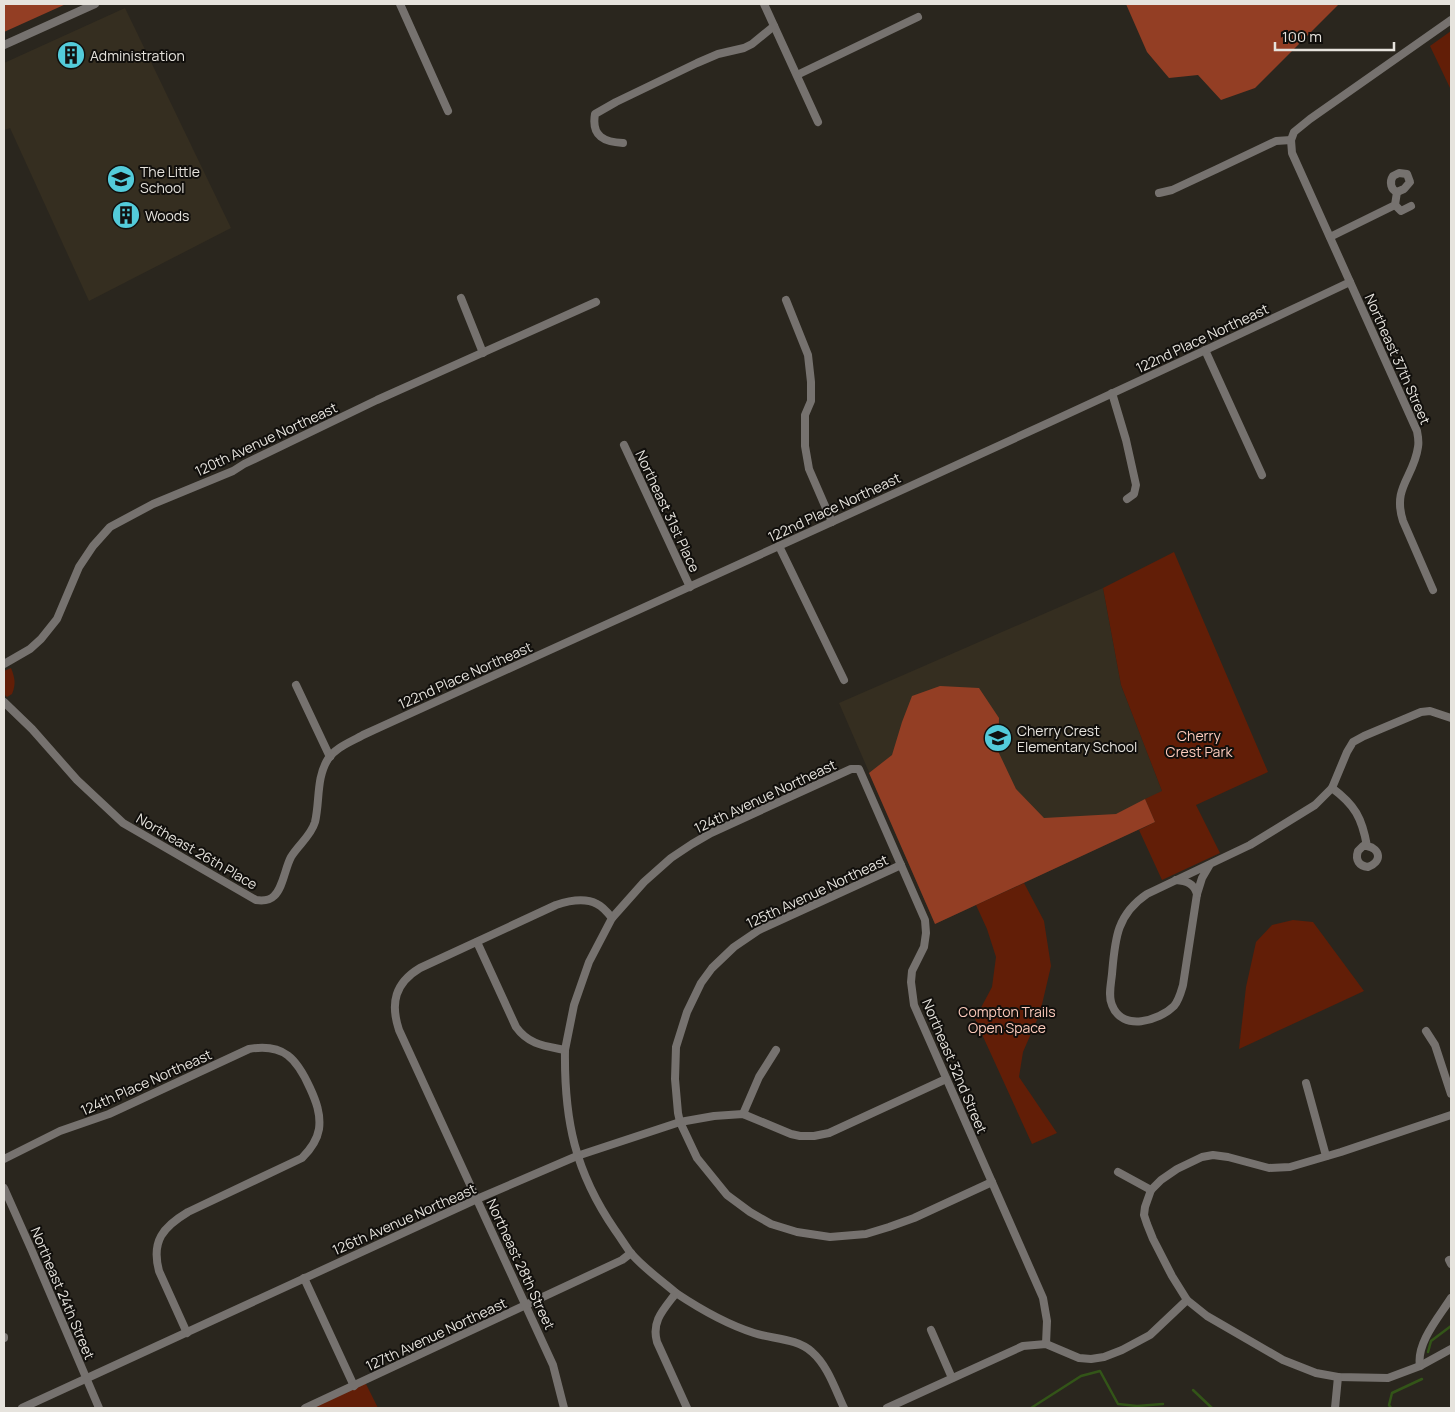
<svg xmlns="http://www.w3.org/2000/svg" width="1455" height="1412" font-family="Manrope,sans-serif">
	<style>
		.built { fill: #352e20 }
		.green { fill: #621e07 }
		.forest { fill: #933e24 }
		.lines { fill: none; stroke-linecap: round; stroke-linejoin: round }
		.stream { stroke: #335518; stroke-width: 2.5 }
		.minor { stroke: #76726f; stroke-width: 8 }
		.labels { text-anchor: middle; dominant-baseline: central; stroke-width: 4; stroke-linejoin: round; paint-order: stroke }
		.poi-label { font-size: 14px; fill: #e6e3dd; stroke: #110f0c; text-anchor: start }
		.street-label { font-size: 14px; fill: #e6e3dd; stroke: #110f0c }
		.park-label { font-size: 14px; fill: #fdcbbc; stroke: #110f0c }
	</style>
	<rect width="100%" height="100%" fill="#2a261e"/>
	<!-- built -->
	<g class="built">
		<polygon points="125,8 231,228 89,301 10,128 4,130 4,63"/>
		<polygon points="1103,588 1121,685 1162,791 1155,822 935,924 839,703"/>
	</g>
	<!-- green -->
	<g class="green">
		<polygon points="1451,31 1451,90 1430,46"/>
		<polygon points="1174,552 1268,772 1196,805 1220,853 1162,880 1139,830 1155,822 1145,799 1162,791 1121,685 1103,588"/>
		<path d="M11,668C15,678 16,684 12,694L7,697L4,694V671Z"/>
		<polygon points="1024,883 1044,921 1051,966 1040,1013 1023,1052 1019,1077 1057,1133 1032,1144 975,1019 992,987 996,957 987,929 976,905"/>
		<polygon points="1293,920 1313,922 1364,991 1239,1049 1246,987 1256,942 1272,925"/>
		<polygon points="365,1382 378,1408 310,1408"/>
	</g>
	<!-- forest -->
	<g class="forest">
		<polygon points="4,4 66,4 4,32"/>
		<polygon points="1126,4 1339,4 1255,88 1221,100 1198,75 1169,78 1147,52"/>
		<polygon points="940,686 979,688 999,718 998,751 1016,789 1044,818 1116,814 1145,799 1155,822 935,924 869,773 892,755 902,722 912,696"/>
	</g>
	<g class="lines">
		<!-- stream -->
		<g class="stream">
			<polyline points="1428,1352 1431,1341 1451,1326"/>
			<polyline points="1193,1390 1212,1408"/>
			<polyline points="1031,1408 1081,1376 1100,1371 1118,1404 1137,1406 1163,1404"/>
			<polyline points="1391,1408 1389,1405 1392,1393 1422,1379"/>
		</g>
		<!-- minor -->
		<g class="minor">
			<polyline points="400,4 448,111"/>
			<polyline points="764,4 818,122"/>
			<polyline points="4,45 95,4"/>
			<polyline points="797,75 918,17"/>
			<path d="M1291,140L1292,153L1417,431C1418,436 1419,442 1418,447C1414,477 1392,487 1403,521L1433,590"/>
			<polyline points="1291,140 1294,132 1310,119 1451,20"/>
			<path d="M623,143C605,142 591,137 595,114L616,102L697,63L718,54L744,48L752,44L774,26"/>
			<path d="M1399,173L1407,174L1410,182L1404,189L1397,192C1391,190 1389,182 1393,176Z"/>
			<polyline points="1159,193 1172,190 1217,169 1276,141 1291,140"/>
			<polyline points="1395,205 1401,211 1411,206"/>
			<polyline points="1330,237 1395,205 1397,192"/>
			<polyline points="461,298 483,353"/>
			<polyline points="786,300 808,355 811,382 811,401 805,415 805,446 809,469 832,522"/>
			<polyline points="1205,350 1262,475"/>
			<polyline points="1112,393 1126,440 1136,485 1134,494 1127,499"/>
			<polyline points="624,445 690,587"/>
			<polyline points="779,546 844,680"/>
			<polyline points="4,664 30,649 41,639 57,619 79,567 93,546 110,527 153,504 233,471 244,464 377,400 596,302"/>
			<polyline points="296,685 330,757"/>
			<path d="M4,702L32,729L77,780L123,823L256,900C263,901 269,901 274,896C283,888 285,868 291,857C298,845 311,836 315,822C320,801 316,778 328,759C336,747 351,742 363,735C692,585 1023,437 1350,282"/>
			<path d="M1332,788C1355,805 1362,818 1367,846H1363L1358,851C1355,860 1359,866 1368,867C1382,862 1381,849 1367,846"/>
			<polyline points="901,865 759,930 734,947 712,968 701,983 687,1012 676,1047 675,1079 678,1113 680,1122 697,1158 727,1195 750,1212 771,1224 797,1232 830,1237 866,1234 889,1227 914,1218 992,1182"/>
			<path d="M1209,866L1202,878L1197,894L1183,985C1181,992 1179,1000 1174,1006C1159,1021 1122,1032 1112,1005C1108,996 1111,984 1112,974C1115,940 1116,915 1147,894L1250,845L1315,805L1332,788L1347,752L1353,742L1364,736L1421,712L1430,711L1451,718"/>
			<path d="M1176,880C1186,881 1194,883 1197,894"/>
			<path d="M477,942L516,1027C529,1045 545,1046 565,1050C564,1120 575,1172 615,1230C620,1237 625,1245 630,1252C642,1267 661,1280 676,1293C664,1309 651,1321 657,1342L687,1408"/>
			<polyline points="1426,1031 1435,1045 1451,1094"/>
			<polyline points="565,1050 574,1005 589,962 612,918 644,882 671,858 692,844 711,833 851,769 859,769 925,920 926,933 924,947 912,971 911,982 914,1005 1043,1298 1047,1321 1046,1344"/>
			<polyline points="1306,1083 1326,1156"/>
			<polyline points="743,1114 759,1077 776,1050"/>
			<path d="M4,1159L60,1131L109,1114L249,1049C284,1043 297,1059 310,1088C316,1101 321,1114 319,1129C317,1141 310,1150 302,1158L188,1212C163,1227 151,1241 159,1271L187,1333"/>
			<polyline points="1118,1172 1151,1190 1145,1207 1144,1215 1147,1224 1153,1239 1172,1276 1187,1300 1207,1316 1283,1360 1316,1373 1338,1377 1388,1378 1420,1366 1451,1349"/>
			<polyline points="4,1188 32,1251 99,1408"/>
			<polyline points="1151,1190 1161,1180 1177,1169 1202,1157 1213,1155 1228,1157 1269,1168 1290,1167 1341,1152 1451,1115"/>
			<polyline points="1449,1260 1451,1264"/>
			<polyline points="304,1278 354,1386"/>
			<path d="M676,1293C700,1309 726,1324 754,1333C772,1339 797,1338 812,1352C828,1366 835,1389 844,1408"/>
			<polyline points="931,1330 952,1378"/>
			<polyline points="4,1337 4,1338"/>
			<path d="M1420,1366C1416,1343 1439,1317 1451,1298"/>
			<polyline points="22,1408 477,1199 577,1156 680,1122 714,1116 743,1114 791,1134 800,1136 814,1136 829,1133 946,1079"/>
			<polyline points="305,1408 622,1260 631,1253"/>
			<path d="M564,1408L553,1365L399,1030C390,1003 395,983 420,968L556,905C568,901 584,897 597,904C602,906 608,913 612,918"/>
			<polyline points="887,1408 1023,1346 1046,1344 1079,1358 1091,1359 1104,1357 1122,1350 1150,1335 1187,1300"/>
			<polyline points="1335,1408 1338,1377"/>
		</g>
	</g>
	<!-- icons -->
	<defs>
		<symbol id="building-disc" viewBox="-11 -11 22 22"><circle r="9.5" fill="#53cbda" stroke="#110f0c"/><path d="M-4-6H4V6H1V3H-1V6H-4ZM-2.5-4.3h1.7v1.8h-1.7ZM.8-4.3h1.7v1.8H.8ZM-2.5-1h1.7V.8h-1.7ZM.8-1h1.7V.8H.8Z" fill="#111"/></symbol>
		<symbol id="school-disc" viewBox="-11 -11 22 22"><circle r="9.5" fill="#53cbda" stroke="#110f0c"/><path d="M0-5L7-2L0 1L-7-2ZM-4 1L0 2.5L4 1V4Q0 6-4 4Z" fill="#111"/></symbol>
	</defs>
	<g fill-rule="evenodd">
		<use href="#building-disc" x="55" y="39" width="32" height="32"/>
		<use href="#school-disc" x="105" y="163" width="32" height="32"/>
		<use href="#building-disc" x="110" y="199" width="32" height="32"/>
		<use href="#school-disc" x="982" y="722" width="32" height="32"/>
	</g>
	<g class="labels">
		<!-- poi labels -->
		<g class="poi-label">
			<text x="90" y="55">Administration</text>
			<text x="140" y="171">The Little<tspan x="140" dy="16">School</tspan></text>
			<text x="145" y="215">Woods</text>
			<text x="1017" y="730">Cherry Crest<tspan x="1017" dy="16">Elementary School</tspan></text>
		</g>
		<!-- street labels -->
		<g class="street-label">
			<text transform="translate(1202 338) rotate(-25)">122nd Place Northeast</text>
			<text transform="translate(1398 359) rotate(66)">Northeast 37th Street</text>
			<text transform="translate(266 439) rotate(-25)">120th Avenue Northeast</text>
			<text transform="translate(834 507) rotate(-25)">122nd Place Northeast</text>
			<text transform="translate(668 511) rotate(65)">Northeast 31st Place</text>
			<text transform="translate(465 675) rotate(-24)">122nd Place Northeast</text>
			<text transform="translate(765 796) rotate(-25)">124th Avenue Northeast</text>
			<text transform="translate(197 851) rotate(30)">Northeast 26th Place</text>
			<text transform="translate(817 891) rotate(-25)">125th Avenue Northeast</text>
			<text transform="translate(955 1066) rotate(67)">Northeast 32nd Street</text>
			<text transform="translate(146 1082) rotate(-24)">124th Place Northeast</text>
			<text transform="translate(404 1219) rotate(-24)">126th Avenue Northeast</text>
			<text transform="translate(521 1264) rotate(65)">Northeast 28th Street</text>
			<text transform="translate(63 1293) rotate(67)">Northeast 24th Street</text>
			<text transform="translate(436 1334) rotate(-25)">127th Avenue Northeast</text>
		</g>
		<!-- park labels -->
		<g class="park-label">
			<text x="1199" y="735">Cherry<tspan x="1199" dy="16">Crest Park</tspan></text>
			<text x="1007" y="1011">Compton Trails<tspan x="1007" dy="16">Open Space</tspan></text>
		</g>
	</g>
	<!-- border -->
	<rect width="1455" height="1412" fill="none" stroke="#e6e3dd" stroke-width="10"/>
	<!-- scale -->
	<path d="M1275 42v8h119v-8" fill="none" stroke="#e6e3dd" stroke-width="2.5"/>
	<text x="1282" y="42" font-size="15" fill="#e6e3dd" stroke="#110f0c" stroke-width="4" paint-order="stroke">100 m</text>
</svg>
